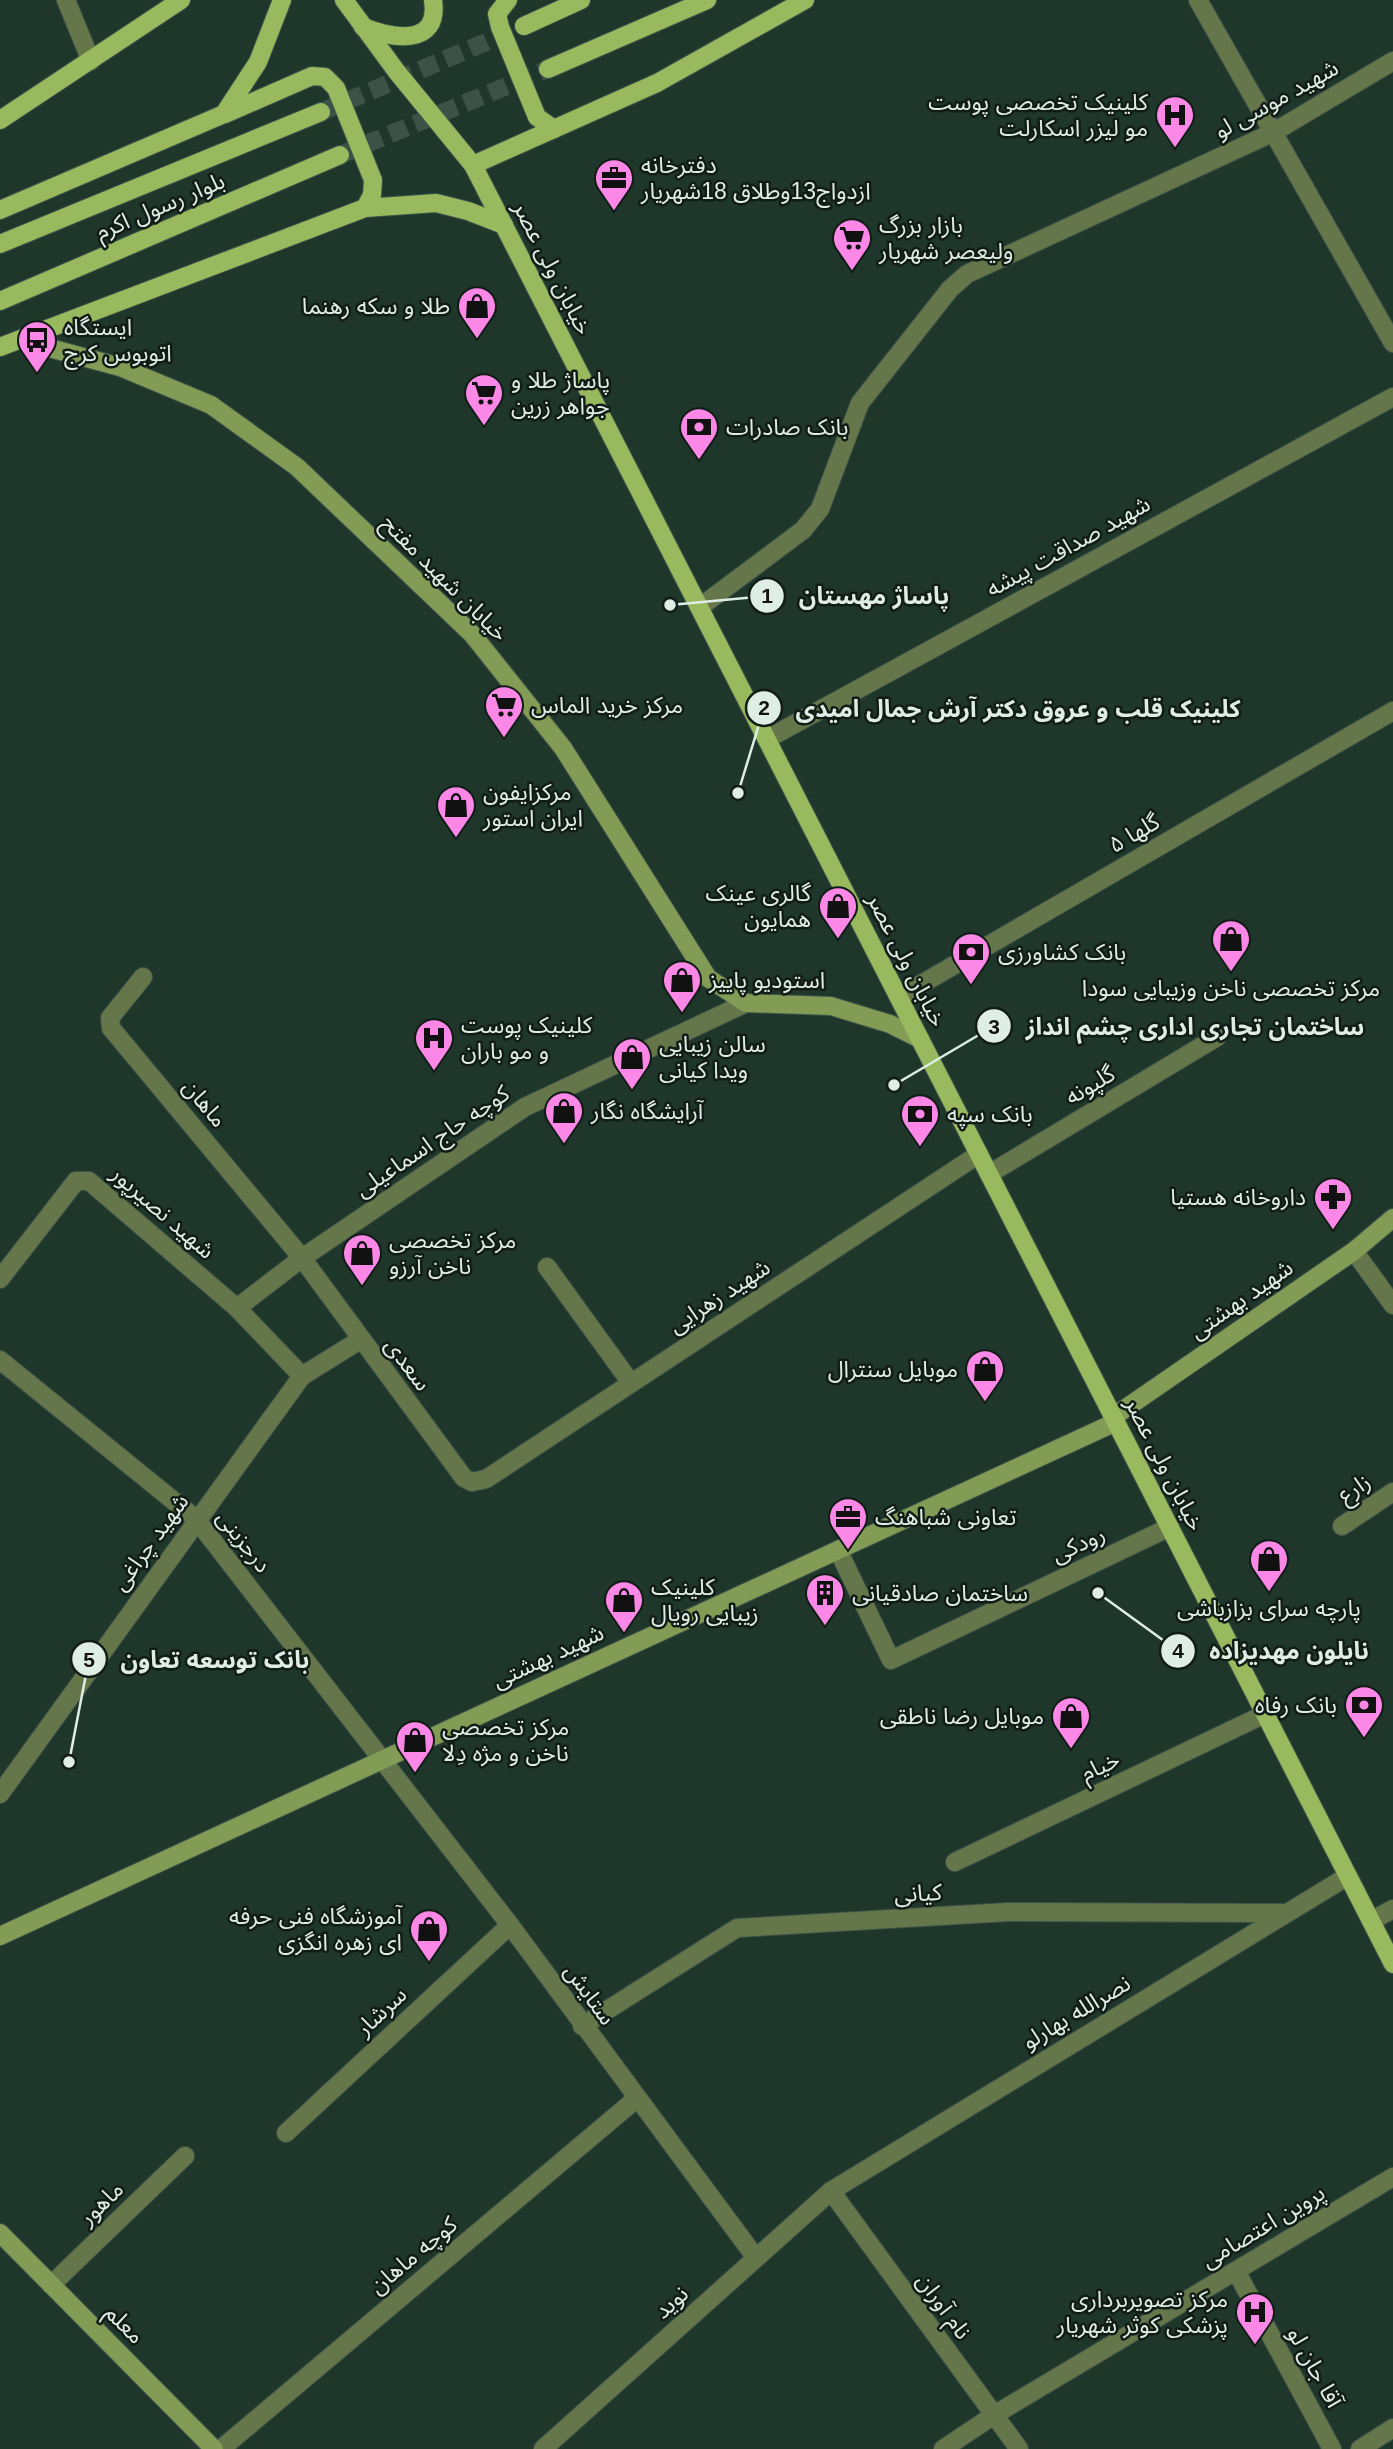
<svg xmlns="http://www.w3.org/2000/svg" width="1393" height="2449" font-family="Helvetica,'Noto Sans Arabic',sans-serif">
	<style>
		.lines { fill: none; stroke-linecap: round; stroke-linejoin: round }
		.primary-tunnel { stroke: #3c5247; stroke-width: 18; stroke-dasharray: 18 9; stroke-linecap: butt }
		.street-casing { stroke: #3e5449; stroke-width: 20 }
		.secondary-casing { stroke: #3e5449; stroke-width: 20 }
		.primary-casing { stroke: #3e5449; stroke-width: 20 }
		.street { stroke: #66764b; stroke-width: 18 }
		.secondary { stroke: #829c56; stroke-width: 18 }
		.primary { stroke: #99b95e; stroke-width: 18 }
		.labels { text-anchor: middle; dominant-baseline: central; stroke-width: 5; stroke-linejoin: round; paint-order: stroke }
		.street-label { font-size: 23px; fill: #dfeee5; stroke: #111c16 }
		.poi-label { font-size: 23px; fill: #dfeee5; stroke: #111c16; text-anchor: start }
		.leader { fill: none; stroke: #dfeee5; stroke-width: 2.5 }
		.callout-dot { fill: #dfeee5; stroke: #111c16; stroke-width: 2.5 }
		.mark-label { font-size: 21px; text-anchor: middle; font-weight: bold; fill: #111 }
		.callout-label { font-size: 24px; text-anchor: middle; font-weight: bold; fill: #dfeee5; stroke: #111c16; stroke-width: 5; stroke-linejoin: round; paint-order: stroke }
	</style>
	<rect width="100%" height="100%" fill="#1f372b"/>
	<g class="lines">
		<!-- primary-tunnel -->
		<g class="primary-tunnel">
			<polyline points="321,112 524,26"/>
			<polyline points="340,155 548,69"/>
		</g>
		<defs>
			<g id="street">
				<polyline points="66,0 91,61"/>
				<polyline points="1198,0 1393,343"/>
				<polyline points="700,607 803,530 820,509 860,403 950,289 967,274 1274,132 1393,61"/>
				<polyline points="767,739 1393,397"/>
				<polyline points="143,977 110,1018 111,1028 302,1258 464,1478 472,1482 486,1479 979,1154"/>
				<polyline points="899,997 1393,711"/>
				<polyline points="989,1174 1217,1037"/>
				<polyline points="1354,1251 1393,1305"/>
				<polyline points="547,1267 631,1383"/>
				<polyline points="0,1279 76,1181 89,1181 237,1308 302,1376"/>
				<polyline points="237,1308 302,1258 525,1107 746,1003"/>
				<polyline points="0,1360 196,1519 510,1925 756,2258"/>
				<polyline points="1342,1526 1393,1492"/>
				<polyline points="838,1550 891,1660 1170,1527"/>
				<polyline points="0,1794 302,1376 360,1340"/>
				<polyline points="955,1862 1265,1714"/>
				<polyline points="1371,1921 1393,1909"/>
				<polyline points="582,2026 737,1928 1008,1912 1285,1913"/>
				<polyline points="286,2133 510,1925"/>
				<polyline points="831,2191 1019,2449"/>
				<polyline points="1236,2271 1332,2449"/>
				<polyline points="51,2285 185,2156"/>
				<polyline points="221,2449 636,2099"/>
				<polyline points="543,2449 831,2191 1348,1876"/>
				<polyline points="943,2449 994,2415 1393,2177"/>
				<polyline points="1360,2449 1393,2428"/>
			</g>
			<g id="secondary">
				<polyline points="20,340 120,367 211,405 297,467 472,634 563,748 708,978 746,1003 831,1006 890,1024 920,1039"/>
				<polyline points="1113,1417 1354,1251 1393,1218"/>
				<polyline points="0,1936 1116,1422"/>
				<polyline points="0,2233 214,2449"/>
			</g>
			<g id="primary">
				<polyline points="344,0 397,72 473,165 1393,1964"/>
				<polyline points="508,0 497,14 500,27 537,117 554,129"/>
				<polyline points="524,26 581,0"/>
				<path d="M363,27C391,38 440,48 433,0"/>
				<polyline points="548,69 707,0"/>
				<polyline points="225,114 312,76 325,77 336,88 373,180 372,195 365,208"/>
				<polyline points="0,120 181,0"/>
				<polyline points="473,165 657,83 805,0"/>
				<polyline points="0,210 224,114 258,62 282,0"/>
				<polyline points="0,244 321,112"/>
				<polyline points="0,301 340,155"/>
				<polyline points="0,347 365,208 436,203 468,211 504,225"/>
			</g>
		</defs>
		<!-- street casing -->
		<use href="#street" class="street-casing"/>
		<!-- secondary casing -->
		<use href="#secondary" class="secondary-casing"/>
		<!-- primary casing -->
		<use href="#primary" class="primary-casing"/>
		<!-- street -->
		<use href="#street" class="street"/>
		<!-- secondary -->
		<use href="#secondary" class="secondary"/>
		<!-- primary -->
		<use href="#primary" class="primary"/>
	</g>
	<!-- icons -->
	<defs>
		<symbol id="hospital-pin" viewBox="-11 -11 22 30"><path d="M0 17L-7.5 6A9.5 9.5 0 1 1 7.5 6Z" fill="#fb87e6" stroke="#111c16"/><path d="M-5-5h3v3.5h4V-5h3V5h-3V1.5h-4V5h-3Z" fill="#111"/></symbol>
		<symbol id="office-pin" viewBox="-11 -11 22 30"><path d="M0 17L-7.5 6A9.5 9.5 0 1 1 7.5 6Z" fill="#fb87e6" stroke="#111c16"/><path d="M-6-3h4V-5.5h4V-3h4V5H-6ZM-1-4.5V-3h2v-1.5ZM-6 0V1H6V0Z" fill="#111"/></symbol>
		<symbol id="supermarket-pin" viewBox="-11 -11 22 30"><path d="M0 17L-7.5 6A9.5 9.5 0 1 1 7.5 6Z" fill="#fb87e6" stroke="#111c16"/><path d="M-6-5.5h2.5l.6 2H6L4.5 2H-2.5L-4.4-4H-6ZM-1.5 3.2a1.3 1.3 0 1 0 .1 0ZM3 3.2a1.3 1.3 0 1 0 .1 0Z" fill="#111"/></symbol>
		<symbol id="shop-pin" viewBox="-11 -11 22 30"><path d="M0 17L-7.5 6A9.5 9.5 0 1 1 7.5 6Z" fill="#fb87e6" stroke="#111c16"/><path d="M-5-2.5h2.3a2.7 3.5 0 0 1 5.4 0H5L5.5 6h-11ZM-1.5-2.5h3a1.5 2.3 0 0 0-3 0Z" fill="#111"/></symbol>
		<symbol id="bus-pin" viewBox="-11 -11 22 30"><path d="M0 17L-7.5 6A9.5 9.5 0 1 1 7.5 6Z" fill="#fb87e6" stroke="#111c16"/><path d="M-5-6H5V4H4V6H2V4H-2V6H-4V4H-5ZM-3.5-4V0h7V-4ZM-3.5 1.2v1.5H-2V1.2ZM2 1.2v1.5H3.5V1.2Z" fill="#111"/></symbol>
		<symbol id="bank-pin" viewBox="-11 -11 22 30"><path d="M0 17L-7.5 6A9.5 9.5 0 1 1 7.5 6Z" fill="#fb87e6" stroke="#111c16"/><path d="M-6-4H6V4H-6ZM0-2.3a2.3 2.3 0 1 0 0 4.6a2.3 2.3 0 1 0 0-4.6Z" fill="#111"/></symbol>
		<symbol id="pharmacy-pin" viewBox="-11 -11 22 30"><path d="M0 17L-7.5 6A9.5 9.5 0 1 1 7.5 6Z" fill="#fb87e6" stroke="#111c16"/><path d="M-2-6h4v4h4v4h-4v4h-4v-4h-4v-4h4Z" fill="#111"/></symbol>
		<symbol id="building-pin" viewBox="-11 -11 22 30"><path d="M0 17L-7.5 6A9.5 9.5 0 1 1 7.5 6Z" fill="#fb87e6" stroke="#111c16"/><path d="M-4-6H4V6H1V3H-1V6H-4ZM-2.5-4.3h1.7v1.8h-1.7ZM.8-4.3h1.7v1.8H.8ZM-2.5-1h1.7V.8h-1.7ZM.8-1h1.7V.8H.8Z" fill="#111"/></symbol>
	</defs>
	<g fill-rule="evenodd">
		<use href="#hospital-pin" x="1153" y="93" width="44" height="60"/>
		<use href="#office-pin" x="592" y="156" width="44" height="60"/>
		<use href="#supermarket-pin" x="830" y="216" width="44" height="60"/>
		<use href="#shop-pin" x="455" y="284" width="44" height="60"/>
		<use href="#bus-pin" x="15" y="318" width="44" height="60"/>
		<use href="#supermarket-pin" x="462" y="371" width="44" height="60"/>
		<use href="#bank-pin" x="677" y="405" width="44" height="60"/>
		<use href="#supermarket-pin" x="482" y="683" width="44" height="60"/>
		<use href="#shop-pin" x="434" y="783" width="44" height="60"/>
		<use href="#shop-pin" x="816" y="884" width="44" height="60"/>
		<use href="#shop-pin" x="1209" y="917" width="44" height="60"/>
		<use href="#bank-pin" x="949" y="930" width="44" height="60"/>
		<use href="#shop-pin" x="660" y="958" width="44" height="60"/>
		<use href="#hospital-pin" x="412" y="1016" width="44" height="60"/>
		<use href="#shop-pin" x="610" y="1035" width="44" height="60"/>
		<use href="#shop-pin" x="542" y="1089" width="44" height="60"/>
		<use href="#bank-pin" x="898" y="1092" width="44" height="60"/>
		<use href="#pharmacy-pin" x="1311" y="1175" width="44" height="60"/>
		<use href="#shop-pin" x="340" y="1231" width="44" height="60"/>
		<use href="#shop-pin" x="963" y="1347" width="44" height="60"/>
		<use href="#office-pin" x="826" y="1495" width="44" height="60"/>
		<use href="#shop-pin" x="1247" y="1537" width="44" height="60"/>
		<use href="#building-pin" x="803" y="1571" width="44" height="60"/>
		<use href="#shop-pin" x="602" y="1578" width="44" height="60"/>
		<use href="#bank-pin" x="1342" y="1683" width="44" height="60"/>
		<use href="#shop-pin" x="1049" y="1694" width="44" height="60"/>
		<use href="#shop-pin" x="393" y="1718" width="44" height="60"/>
		<use href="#shop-pin" x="407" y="1907" width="44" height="60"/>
		<use href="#hospital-pin" x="1233" y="2290" width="44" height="60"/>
	</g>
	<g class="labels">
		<!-- street labels -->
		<g class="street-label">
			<text transform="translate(1276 99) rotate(-29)">شهید موسی لو</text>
			<text transform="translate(160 206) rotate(-23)">بلوار رسول اکرم</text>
			<text transform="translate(553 268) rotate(63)">خیابان ولی عصر</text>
			<text transform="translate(1068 546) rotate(-29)">شهید صداقت پیشه</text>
			<text transform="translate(445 578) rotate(45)">خیابان شهید مفتح</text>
			<text transform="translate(1134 833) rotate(-30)">گلها ۵</text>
			<text transform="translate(907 960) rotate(63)">خیابان ولی عصر</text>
			<text transform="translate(1090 1085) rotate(-31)">گلپونه</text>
			<text transform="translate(205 1103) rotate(50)">ماهان</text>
			<text transform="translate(432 1141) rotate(-34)">کوچه حاج اسماعیلی</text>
			<text transform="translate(163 1212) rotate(41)">شهید نصیرپور</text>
			<text transform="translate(719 1296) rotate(-33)">شهید زهرایی</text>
			<text transform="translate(1241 1299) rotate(-35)">شهید بهشتی</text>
			<text transform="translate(408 1364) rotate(53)">سعدی</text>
			<text transform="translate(1165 1464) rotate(63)">خیابان ولی عصر</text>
			<text transform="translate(1354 1488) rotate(-33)">زارع</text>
			<text transform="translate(244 1541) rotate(52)">درجزینی</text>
			<text transform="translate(150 1542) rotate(-54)">شهید چراغی</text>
			<text transform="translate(1078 1544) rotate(-25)">رودکی</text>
			<text transform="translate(548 1656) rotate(-25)">شهید بهشتی</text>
			<text transform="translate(1100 1766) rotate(-25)">خیام</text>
			<text transform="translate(918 1893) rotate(-3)">کیانی</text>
			<text transform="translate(590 1994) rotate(54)">ستایش</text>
			<text transform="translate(381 2011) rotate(-43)">سرشار</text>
			<text transform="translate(1076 2012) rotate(-31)">نصرالله بهارلو</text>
			<text transform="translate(101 2203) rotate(-44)">ماهور</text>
			<text transform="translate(1263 2226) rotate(-31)">پروین اعتصامی</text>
			<text transform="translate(413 2255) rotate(-40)">کوچه ماهان</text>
			<text transform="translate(671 2302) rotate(-42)">نوید</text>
			<text transform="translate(944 2306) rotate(54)">نام آوران</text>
			<text transform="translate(125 2324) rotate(45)">معلم</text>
			<text transform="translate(1315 2367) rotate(61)">آقا جان لو</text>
		</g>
		<!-- poi labels -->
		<g class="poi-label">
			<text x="1148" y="102" text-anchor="end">کلینیک تخصصی پوست<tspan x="1148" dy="26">مو لیزر اسکارلت</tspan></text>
			<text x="641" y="165">دفترخانه<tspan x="641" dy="26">ازدواج13وطلاق 18شهریار</tspan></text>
			<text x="879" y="225">بازار بزرگ<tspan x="879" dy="26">ولیعصر شهریار</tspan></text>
			<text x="450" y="306" text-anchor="end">طلا و سکه رهنما</text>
			<text x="64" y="327">ایستگاه<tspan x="64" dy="26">اتوبوس کرج</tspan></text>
			<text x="511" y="380">پاساژ طلا و<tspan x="511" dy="26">جواهر زرین</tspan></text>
			<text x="726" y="427">بانک صادرات</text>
			<text x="531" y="705">مرکز خرید الماس</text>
			<text x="483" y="792">مرکزایفون<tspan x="483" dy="26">ایران استور</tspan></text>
			<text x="811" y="893" text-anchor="end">گالری عینک<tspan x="811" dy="26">همایون</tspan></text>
			<text x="998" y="952">بانک کشاورزی</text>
			<text x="709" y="980">استودیو پاییز</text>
			<text x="1231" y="988" text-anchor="middle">مرکز تخصصی ناخن وزیبایی سودا</text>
			<text x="461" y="1025">کلینیک پوست<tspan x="461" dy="26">و مو باران</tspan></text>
			<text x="659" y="1044">سالن زیبایی<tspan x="659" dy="26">ویدا کیانی</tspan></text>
			<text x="591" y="1111">آرایشگاه نگار</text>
			<text x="947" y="1114">بانک سپه</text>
			<text x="1306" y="1197" text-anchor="end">داروخانه هستیا</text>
			<text x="389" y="1240">مرکز تخصصی<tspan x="389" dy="26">ناخن آرزو</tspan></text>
			<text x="958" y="1369" text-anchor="end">موبایل سنترال</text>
			<text x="875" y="1517">تعاونی شباهنگ</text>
			<text x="651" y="1587">کلینیک<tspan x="651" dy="26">زیبایی رویال</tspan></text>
			<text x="852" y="1593">ساختمان صادقیانی</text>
			<text x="1269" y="1608" text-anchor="middle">پارچه سرای بزازباشی</text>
			<text x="1337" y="1705" text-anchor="end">بانک رفاه</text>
			<text x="1044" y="1716" text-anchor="end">موبایل رضا ناطقی</text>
			<text x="442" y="1727">مرکز تخصصی<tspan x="442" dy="26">ناخن و مژه دِلا</tspan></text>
			<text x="402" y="1916" text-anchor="end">آموزشگاه فنی حرفه<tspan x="402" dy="26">ای زهره انگزی</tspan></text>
			<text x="1228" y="2299" text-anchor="end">مرکز تصویربرداری<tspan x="1228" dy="26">پزشکی کوثر شهریار</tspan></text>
		</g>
	</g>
	<!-- callouts -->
	<path class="leader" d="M670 605L767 596M738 793L764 708M894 1085L994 1026M1098 1593L1178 1651M69 1762L89 1659"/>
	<g class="callout-dot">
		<circle cx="670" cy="605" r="7"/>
		<circle cx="738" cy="793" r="7"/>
		<circle cx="894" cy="1085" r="7"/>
		<circle cx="1098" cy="1593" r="7"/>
		<circle cx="69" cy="1762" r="7"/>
		<circle cx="767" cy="596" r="18"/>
		<circle cx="764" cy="708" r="18"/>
		<circle cx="994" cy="1026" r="18"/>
		<circle cx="1178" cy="1651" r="18"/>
		<circle cx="89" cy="1659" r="18"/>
	</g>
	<g class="mark-label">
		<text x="767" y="603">1</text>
		<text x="764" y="715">2</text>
		<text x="994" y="1034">3</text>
		<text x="1178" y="1658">4</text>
		<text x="89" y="1667">5</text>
	</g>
	<g class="callout-label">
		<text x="874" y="604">پاساژ مهستان</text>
		<text x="1018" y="717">کلینیک قلب و عروق دکتر آرش جمال امیدی</text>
		<text x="1195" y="1035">ساختمان تجاری اداری چشم انداز</text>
		<text x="1289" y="1659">نایلون مهدیزاده</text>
		<text x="215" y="1668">بانک توسعه تعاون</text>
	</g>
</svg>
